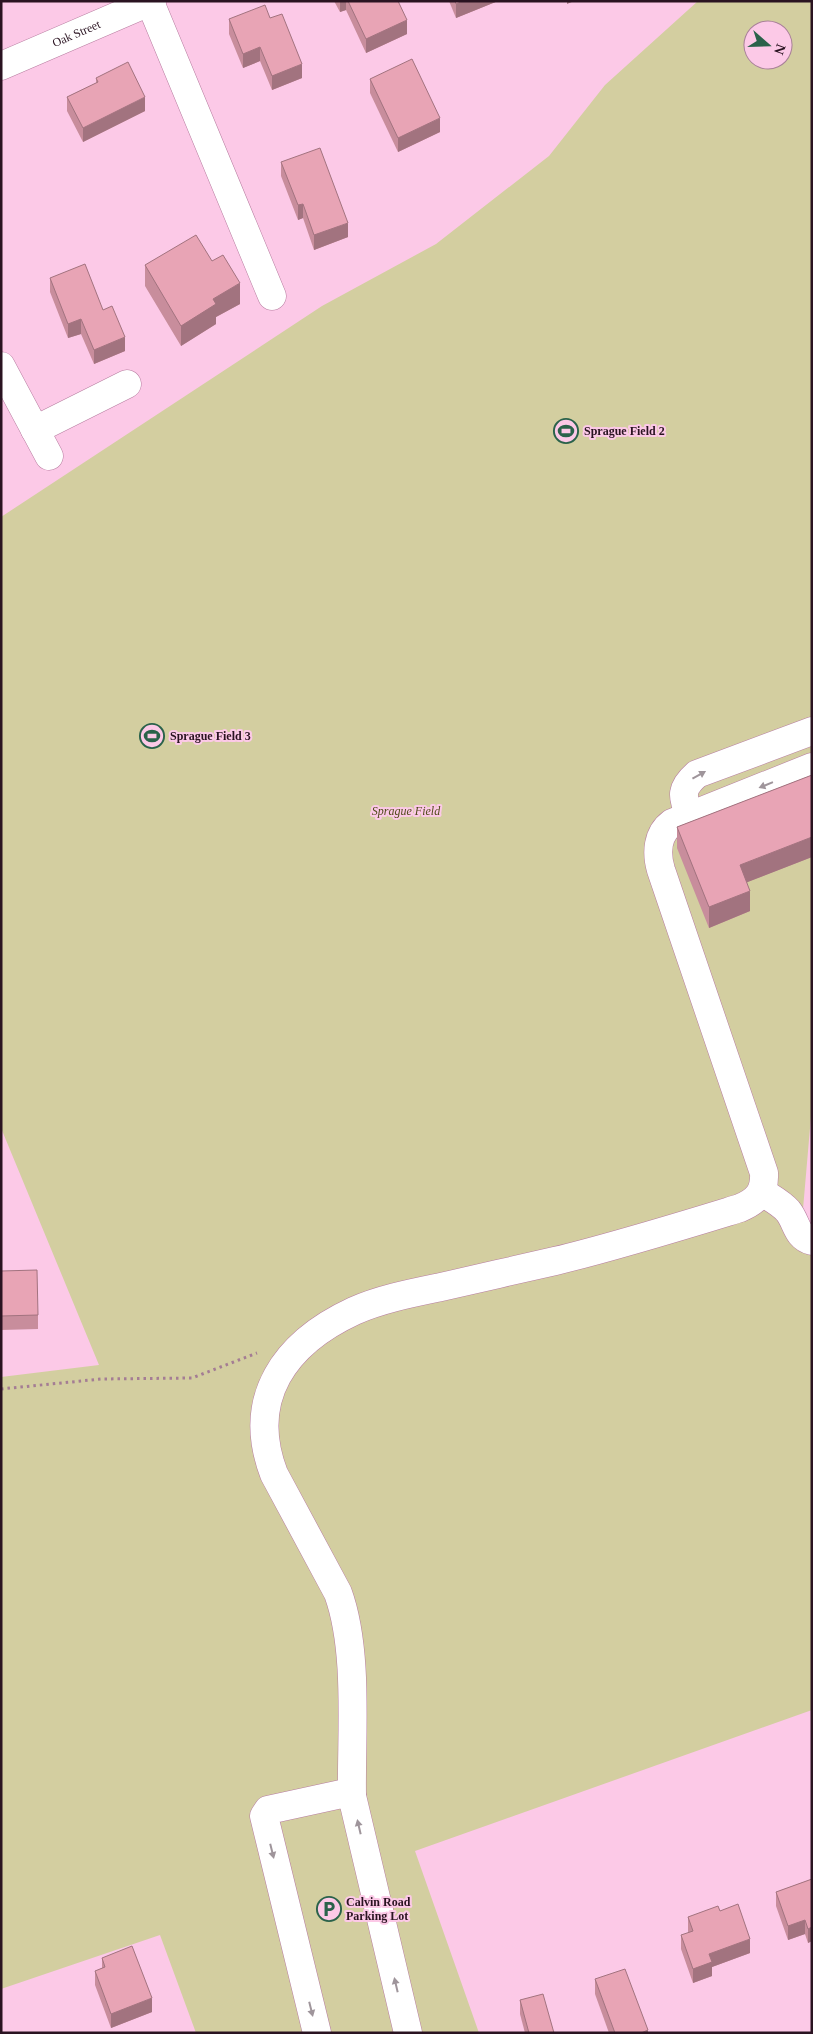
<svg xmlns="http://www.w3.org/2000/svg" width="813" height="2034" font-family="Georgia,serif">
	<style>
		.green { fill: #d3cea0; fill-rule: evenodd }
		.lines { fill: none; stroke-linecap: round; stroke-linejoin: round }
		.minor-casing { stroke: #b77da0; stroke-width: 29 }
		.path { stroke: #a47d94; stroke-width: 3; stroke-dasharray: 2.5 4; stroke-linecap: butt }
		.minor { stroke: #fff; stroke-width: 28 }
		.wall { fill: #c88d9c }
		.shaded-wall { fill: #a2737f }
		.building { fill: #e8a4b5; stroke: #a2737f }
		.oneway { fill: #9f959b }
		.labels { text-anchor: middle; dominant-baseline: central; stroke-width: 4; stroke-linejoin: round; paint-order: stroke }
		.street-label { font-size: 12px; fill: #2a1321; stroke: #fcc9e7 }
		.poi-label { font-size: 12px; font-weight: bold; fill: #2a1321; stroke: #fcc9e7; text-anchor: start }
		.park-label { font-size: 12px; font-style: italic; fill: #514b1a; stroke: #fcc9e7 }
	</style>
	<rect width="100%" height="100%" fill="#fcc9e7"/>
	<!-- green -->
	<path class="green" d="M698,1H812V1105L803,1209L812,1235V1710L415,1851L479,2033H196L160,1935L1,1989V1377L99,1365L1,1128V517L322,306L436,244L549,156L605,85ZM753,30H783V60H753Z"/>
	<g class="lines">
		<defs>
			<g id="minor">
				<polyline points="150,2 272,296"/>
				<path id="s1" d="M1,66L152,1"/>
				<polyline points="1,366 49,456"/>
				<polyline points="35,430 127,384"/>
				<path d="M690,815C681,796 681,788 697,774L812,731"/>
				<path d="M762,1192C771,1198 781,1203 788,1211C797,1222 796,1237 812,1241"/>
				<path d="M352,1796C351,1734 359,1651 338,1593L274,1474C245,1398 285,1343 354,1311C381,1299 412,1293 441,1287C479,1278 517,1270 555,1261C617,1246 678,1227 740,1208C757,1201 765,1192 764,1173L661,870C656,853 657,834 672,823L812,767"/>
				<polyline points="317,2033 264,1816 268,1810 346,1793 352,1796 408,2033"/>
			</g>
		</defs>
		<!-- minor casing -->
		<use href="#minor" class="minor-casing"/>
		<!-- path -->
		<polyline class="path" points="1,1389 101,1379 192,1378 257,1353"/>
		<!-- minor -->
		<use href="#minor" class="minor"/>
	</g>
	<!-- wall -->
	<g class="wall">
		<polygon points="334,1 398,1 407,34 366,53 346,10 340,12"/>
		<polygon points="449,1 498,1 456,18"/>
		<polygon points="270,18 302,78 272,90 260,61 243,68 229,34 229,19"/>
		<polygon points="96,78 145,111 83,142 67,111 67,97 96,83"/>
		<polygon points="370,79 440,132 398,152 370,93"/>
		<polygon points="281,162 348,237 314,250 303,218 298,220 281,176"/>
		<polygon points="212,261 240,304 216,317 216,324 181,346 145,286 145,265"/>
		<polygon points="50,278 103,310 125,351 94,364 81,334 68,338 50,292"/>
		<polygon points="812,775 812,857 747,882 750,911 709,928 677,848 677,827"/>
		<polygon points="1,1271 38,1315 38,1329 1,1330"/>
		<polygon points="812,1879 812,1941 808,1943 805,1934 788,1940 776,1906 776,1892"/>
		<polygon points="720,1911 750,1953 712,1967 712,1976 693,1983 681,1949 681,1935 688,1933 688,1917"/>
		<polygon points="102,1958 152,2012 111,2028 95,1985 95,1971 102,1968"/>
		<polygon points="595,1979 648,2033 609,2033 595,1994"/>
		<polygon points="520,2000 554,2033 525,2033 520,2014"/>
	</g>
	<!-- shaded-wall -->
	<g class="shaded-wall">
		<polygon points="340,1 346,1 346,10 340,12"/>
		<polygon points="463,1 498,1 456,18 456,4"/>
		<polygon points="567,1 574,1 567,4"/>
		<polygon points="407,20 407,34 366,53 366,39"/>
		<polygon points="260,47 260,61 243,68 243,54"/>
		<polygon points="302,64 302,78 272,90 272,76"/>
		<polygon points="145,97 145,111 83,142 83,128"/>
		<polygon points="440,118 440,132 398,152 398,138"/>
		<polygon points="303,204 303,218 298,220 298,205"/>
		<polygon points="348,223 348,237 314,250 314,235"/>
		<polygon points="240,283 240,304 216,317 216,324 181,346 181,326 213,299"/>
		<polygon points="81,319 81,334 68,338 68,324"/>
		<polygon points="125,337 125,351 94,364 94,350"/>
		<polygon points="812,837 812,857 740,885 740,865"/>
		<polygon points="750,891 750,911 709,928 709,907"/>
		<polygon points="805,1920 805,1934 788,1940 788,1926"/>
		<polygon points="812,1927 812,1941 808,1943 808,1929"/>
		<polygon points="750,1939 750,1953 712,1967 712,1976 693,1983 693,1969 709,1954"/>
		<polygon points="152,1998 152,2012 111,2028 111,2014"/>
		<polygon points="648,2030 648,2033 641,2033"/>
	</g>
	<!-- building -->
	<g class="building">
		<polygon points="348,1 398,1 407,20 366,39"/>
		<polygon points="455,1 463,1 456,4"/>
		<polygon points="265,5 270,18 282,14 302,64 272,76 260,47 243,54 229,19"/>
		<polygon points="412,59 440,118 398,138 370,79"/>
		<polygon points="128,62 145,97 83,128 67,97 98,82 96,78"/>
		<polygon points="320,148 348,223 314,235 303,204 298,205 281,162"/>
		<polygon points="196,235 212,261 223,255 240,283 213,299 216,304 181,326 145,265"/>
		<polygon points="85,264 103,310 112,306 125,337 94,350 81,319 68,324 50,278"/>
		<polygon points="812,775 812,837 740,865 750,891 709,907 677,827"/>
		<polygon points="37,1270 38,1315 1,1316 1,1271"/>
		<polygon points="812,1879 812,1927 808,1929 805,1920 788,1926 776,1892"/>
		<polygon points="738,1904 750,1939 709,1954 712,1962 693,1969 681,1935 693,1931 688,1917 718,1906 720,1911"/>
		<polygon points="132,1946 152,1998 111,2014 95,1971 105,1967 102,1958"/>
		<polygon points="625,1969 648,2030 641,2033 615,2033 595,1979"/>
		<polygon points="543,1994 554,2033 529,2033 520,2000"/>
	</g>
	<!-- one-way arrows -->
	<defs><path id="oneway-solid" d="M-6-.8H1V-3.2L6.5 0L1 3.2V.8H-6Z" transform="scale(1.25)"/></defs>
	<g class="oneway">
		<use href="#oneway-solid" transform="translate(699 775) rotate(-29)"/>
		<use href="#oneway-solid" transform="translate(766 785) rotate(158)"/>
		<use href="#oneway-solid" transform="translate(359 1827) rotate(-103)"/>
		<use href="#oneway-solid" transform="translate(272 1851) rotate(76)"/>
		<use href="#oneway-solid" transform="translate(396 1985) rotate(-103)"/>
		<use href="#oneway-solid" transform="translate(311 2009) rotate(76)"/>
	</g>
	<!-- icons -->
	<defs>
		<symbol id="stadium-ring" viewBox="-11 -11 22 22"><circle r="9.5" fill="#fcc9e7" stroke="#2a624a" stroke-width="1.5"/><path d="M0-5a6.5 5 0 1 0 0 10a6.5 5 0 1 0 0-10ZM-3.5-1.8h7v3.6h-7Z" fill="#2a624a"/></symbol>
		<symbol id="parking-ring" viewBox="-11 -11 22 22"><circle r="9.5" fill="#fcc9e7" stroke="#2a624a" stroke-width="1.5"/><path d="M-3.5-5.5H1a3.5 3.5 0 0 1 0 7H-1V5.5H-3.5ZM-1-3.4V-.6H.8a1.4 1.4 0 0 0 0-2.8Z" fill="#2a624a"/></symbol>
	</defs>
	<g fill-rule="evenodd">
		<use href="#stadium-ring" x="552" y="417" width="28" height="28"/>
		<use href="#stadium-ring" x="138" y="722" width="28" height="28"/>
		<use href="#parking-ring" x="315" y="1895" width="28" height="28"/>
	</g>
	<g class="labels">
		<!-- street labels -->
		<g class="street-label">
			<text stroke="none"><textPath href="#s1" startOffset="82">Oak Street</textPath></text>
		</g>
		<!-- poi labels -->
		<g class="poi-label">
			<text x="584" y="431">Sprague Field 2</text>
			<text x="170" y="736">Sprague Field 3</text>
			<text x="346" y="1902">Calvin Road<tspan x="346" dy="14">Parking Lot</tspan></text>
		</g>
		<!-- park labels -->
		<g class="park-label">
			<text x="406" y="811">Sprague Field</text>
		</g>
	</g>
	<!-- border -->
	<rect width="813" height="2034" fill="none" stroke="#2a1321" stroke-width="5"/>
	<!-- north arrow -->
	<g transform="translate(768 45) rotate(110)"><circle r="24" fill="#fcc9e7" stroke="#a88098"/>
	<path d="M0-4L9 19L0 12L-9 19Z" fill="#2a624a"/>
	<text y="-8" font-size="14" font-weight="bold" text-anchor="middle" fill="#2a1321">N</text>
	</g>
</svg>
